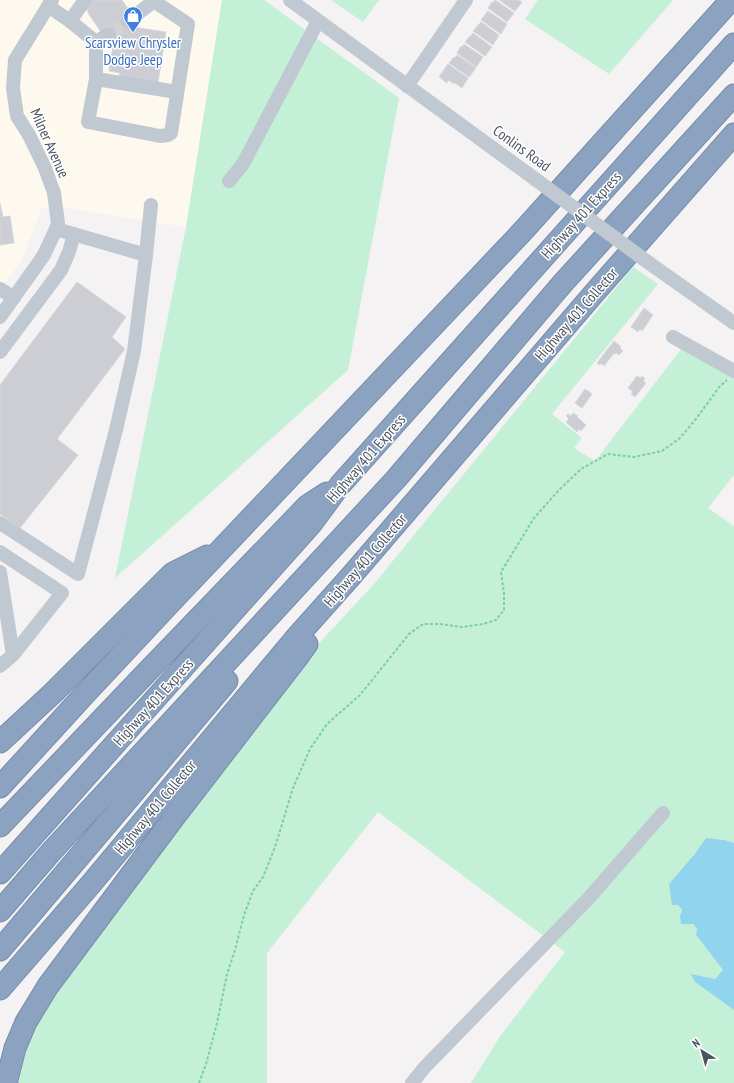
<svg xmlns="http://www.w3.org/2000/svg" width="734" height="1083" font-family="'PT Sans Narrow',sans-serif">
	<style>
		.commercial { fill: #fdf9ee }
		.green { fill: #c3f0d7 }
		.water { fill: #90d4ed }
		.building { fill: #ccced4; stroke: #d6d8dd }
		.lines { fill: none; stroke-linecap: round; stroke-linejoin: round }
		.minor-tunnel { stroke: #d2d2d5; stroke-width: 14; stroke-dasharray: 14 7; stroke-linecap: butt }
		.highway-casing { stroke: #768dac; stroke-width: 23 }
		.path { stroke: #7aceaa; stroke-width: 2; stroke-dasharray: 3 2; stroke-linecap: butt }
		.minor { stroke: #c0c9d1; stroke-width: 14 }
		.highway { stroke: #8ba2c0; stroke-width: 21 }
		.minor-bridge { stroke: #c0c9d1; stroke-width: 14 }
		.labels { text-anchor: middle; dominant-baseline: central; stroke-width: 3; stroke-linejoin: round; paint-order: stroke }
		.shop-label { font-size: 15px; fill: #366cbe; stroke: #fff }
		.street-label { font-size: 15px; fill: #4a5460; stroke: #fff }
	</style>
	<rect width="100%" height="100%" fill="#f4f2f2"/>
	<!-- commercial -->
	<polygon class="commercial" points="0,0 222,0 186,227 66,208 42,208 21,262 0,289"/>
	<!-- green -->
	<g class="green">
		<polygon points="222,0 264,0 399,98 348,370 115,578 186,227"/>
		<polygon points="331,0 379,0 363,22"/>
		<polygon points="538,0 673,0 609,74 525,19"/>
		<polygon points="633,267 658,284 552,414 582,438 574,448 595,461 682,348 734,375 734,475 708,508 734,526 734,843 725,840 706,838 694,855 678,905 682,910 680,916 693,924 697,929 696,935 723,970 715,979 691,974 695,982 734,1010 734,1083 471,1083 501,1035 565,952 378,812 267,953 267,1083 19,1083 29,1035 54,992 185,815 323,639 374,584"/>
	</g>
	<!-- water -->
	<polygon class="water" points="706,838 725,840 734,843 734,1010 695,982 691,974 715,979 723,970 696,935 697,929 693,924 681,924 680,916 682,910 678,905 672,905 669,884 694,855"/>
	<!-- building -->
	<g class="building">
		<polygon points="88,0 122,0 131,13 126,17 132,27 166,32 158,83 119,77 120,73 109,71 114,40 105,29 101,32 88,13 87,9"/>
		<polygon points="495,0 514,13 507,22 488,8 492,2 493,3"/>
		<polygon points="499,0 519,0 522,2 515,11"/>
		<polygon points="488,11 507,24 501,34 481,20"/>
		<polygon points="481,22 499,35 493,45 473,31"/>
		<polygon points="473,33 492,47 485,56 465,42 470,36 471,36"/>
		<polygon points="464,44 483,57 476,67 457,53 461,46 462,47"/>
		<polygon points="457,55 476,68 469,77 449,63 454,57 455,58"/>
		<polygon points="448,64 468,78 462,88 455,83 454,84 448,80 447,83 439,77"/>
		<polygon points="0,203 3,217 10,216 14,243 0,245"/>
		<polygon points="77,282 126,317 112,337 125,349 57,439 78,455 20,528 0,514 0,385"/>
		<polygon points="644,308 653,315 642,331 640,329 638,332 631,327"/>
		<polygon points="614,341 621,347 620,348 623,351 619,355 616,353 615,354 614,353 604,366 601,363 600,365 597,363"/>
		<polygon points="637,376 640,378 642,376 645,379 643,381 646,383 635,397 631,394 633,392 628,388"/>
		<polygon points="585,389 592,394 582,408 575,403"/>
		<polygon points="573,413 578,416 577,417 586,425 581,431 579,429 577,432 566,422 569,419 566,416 568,414 571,416"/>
	</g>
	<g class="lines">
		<!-- minor-tunnel -->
		<polyline class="minor-tunnel" points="109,34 128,21"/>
		<defs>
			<g id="highway">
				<polyline points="0,742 54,692 173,573 207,556"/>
				<polyline points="0,787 84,695 173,600 522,232 731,0"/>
				<polyline points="0,826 147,672 307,506 327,493"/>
				<polyline points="0,873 312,523 340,485 734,44"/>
				<polyline points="0,911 51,852 396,479 562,284 734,95"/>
				<polyline points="0,950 133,793 227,681"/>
				<polyline points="0,989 91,884 294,640 352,575 596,291 734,134"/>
				<polyline points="7,1083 7,1080 15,1048 26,1022 48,986 172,820 297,658 307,644"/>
			</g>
		</defs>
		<!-- highway casing -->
		<use href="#highway" class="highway-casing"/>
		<!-- path -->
		<polyline class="path" points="199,1083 206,1064 217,1023 227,974 235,950 244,915 253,891 263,877 275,847 293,788 310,749 327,724 360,695 409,634 423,624 440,624 462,627 483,624 496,620 504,610 504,593 501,572 534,518 558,491 581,469 608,454 634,457 662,451 680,438 696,419 720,386 727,380"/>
		<!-- minor -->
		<g class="minor">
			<polyline points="152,0 188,24 171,133 168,135 160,136 88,122 96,79 177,92"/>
			<polyline points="290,0 535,179"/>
			<polyline points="48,6 70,21 96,42 96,79"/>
			<polyline points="70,21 85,0"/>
			<polyline points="128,21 154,1"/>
			<polyline points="96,42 109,34"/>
			<polyline points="407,86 466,0"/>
			<polyline points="229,181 243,164 318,21"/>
			<polyline points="56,229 146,255 151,205"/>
			<polyline points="649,263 734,323"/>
			<polyline points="0,289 14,298"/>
			<polyline points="0,317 44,255 56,229 58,223 54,193 45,168 29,135 17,116 13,88 15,60 52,0"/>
			<polyline points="673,337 734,371"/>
			<polyline points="0,352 61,270 69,252 74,234"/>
			<polyline points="0,523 78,574 116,430 134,351 146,255"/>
			<polyline points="0,552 62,593 13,655 0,666"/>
			<polyline points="0,572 13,655"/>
			<polyline points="412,1083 424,1068 588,899 663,813"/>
		</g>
		<!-- highway -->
		<use href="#highway" class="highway"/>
		<!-- minor-bridge -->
		<polyline class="minor-bridge" points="535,179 649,263"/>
	</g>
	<!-- icons -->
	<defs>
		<symbol id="shop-pin" viewBox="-11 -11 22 30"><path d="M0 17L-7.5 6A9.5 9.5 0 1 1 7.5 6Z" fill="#3f7fe0" stroke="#fff"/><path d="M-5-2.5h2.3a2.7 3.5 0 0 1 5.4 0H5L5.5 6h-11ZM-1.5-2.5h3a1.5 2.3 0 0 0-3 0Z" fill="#fff"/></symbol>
	</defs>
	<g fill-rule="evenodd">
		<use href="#shop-pin" x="122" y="5" width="22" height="30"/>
	</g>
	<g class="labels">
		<!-- shop labels -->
		<g class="shop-label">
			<text x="133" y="42">Scarsview Chrysler<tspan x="133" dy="17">Dodge Jeep</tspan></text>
		</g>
		<!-- street labels -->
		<g class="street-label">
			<text transform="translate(50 143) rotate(66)">Milner Avenue</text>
			<text transform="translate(522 148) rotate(36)">Conlins Road</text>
			<text transform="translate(581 215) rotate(-48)">Highway 401 Express</text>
			<text transform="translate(576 314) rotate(-49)">Highway 401 Collector</text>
			<text transform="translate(366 458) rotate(-49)">Highway 401 Express</text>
			<text transform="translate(365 560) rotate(-49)">Highway 401 Collector</text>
			<text transform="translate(153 702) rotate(-48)">Highway 401 Express</text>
			<text transform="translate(155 807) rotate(-50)">Highway 401 Collector</text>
		</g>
	</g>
	<!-- north arrow -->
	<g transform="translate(702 1051) rotate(323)" stroke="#ffffff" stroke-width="3" paint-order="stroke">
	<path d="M0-3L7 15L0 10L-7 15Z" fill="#4a5460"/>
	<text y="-6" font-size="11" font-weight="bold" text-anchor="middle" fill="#4a5460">N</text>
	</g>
</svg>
